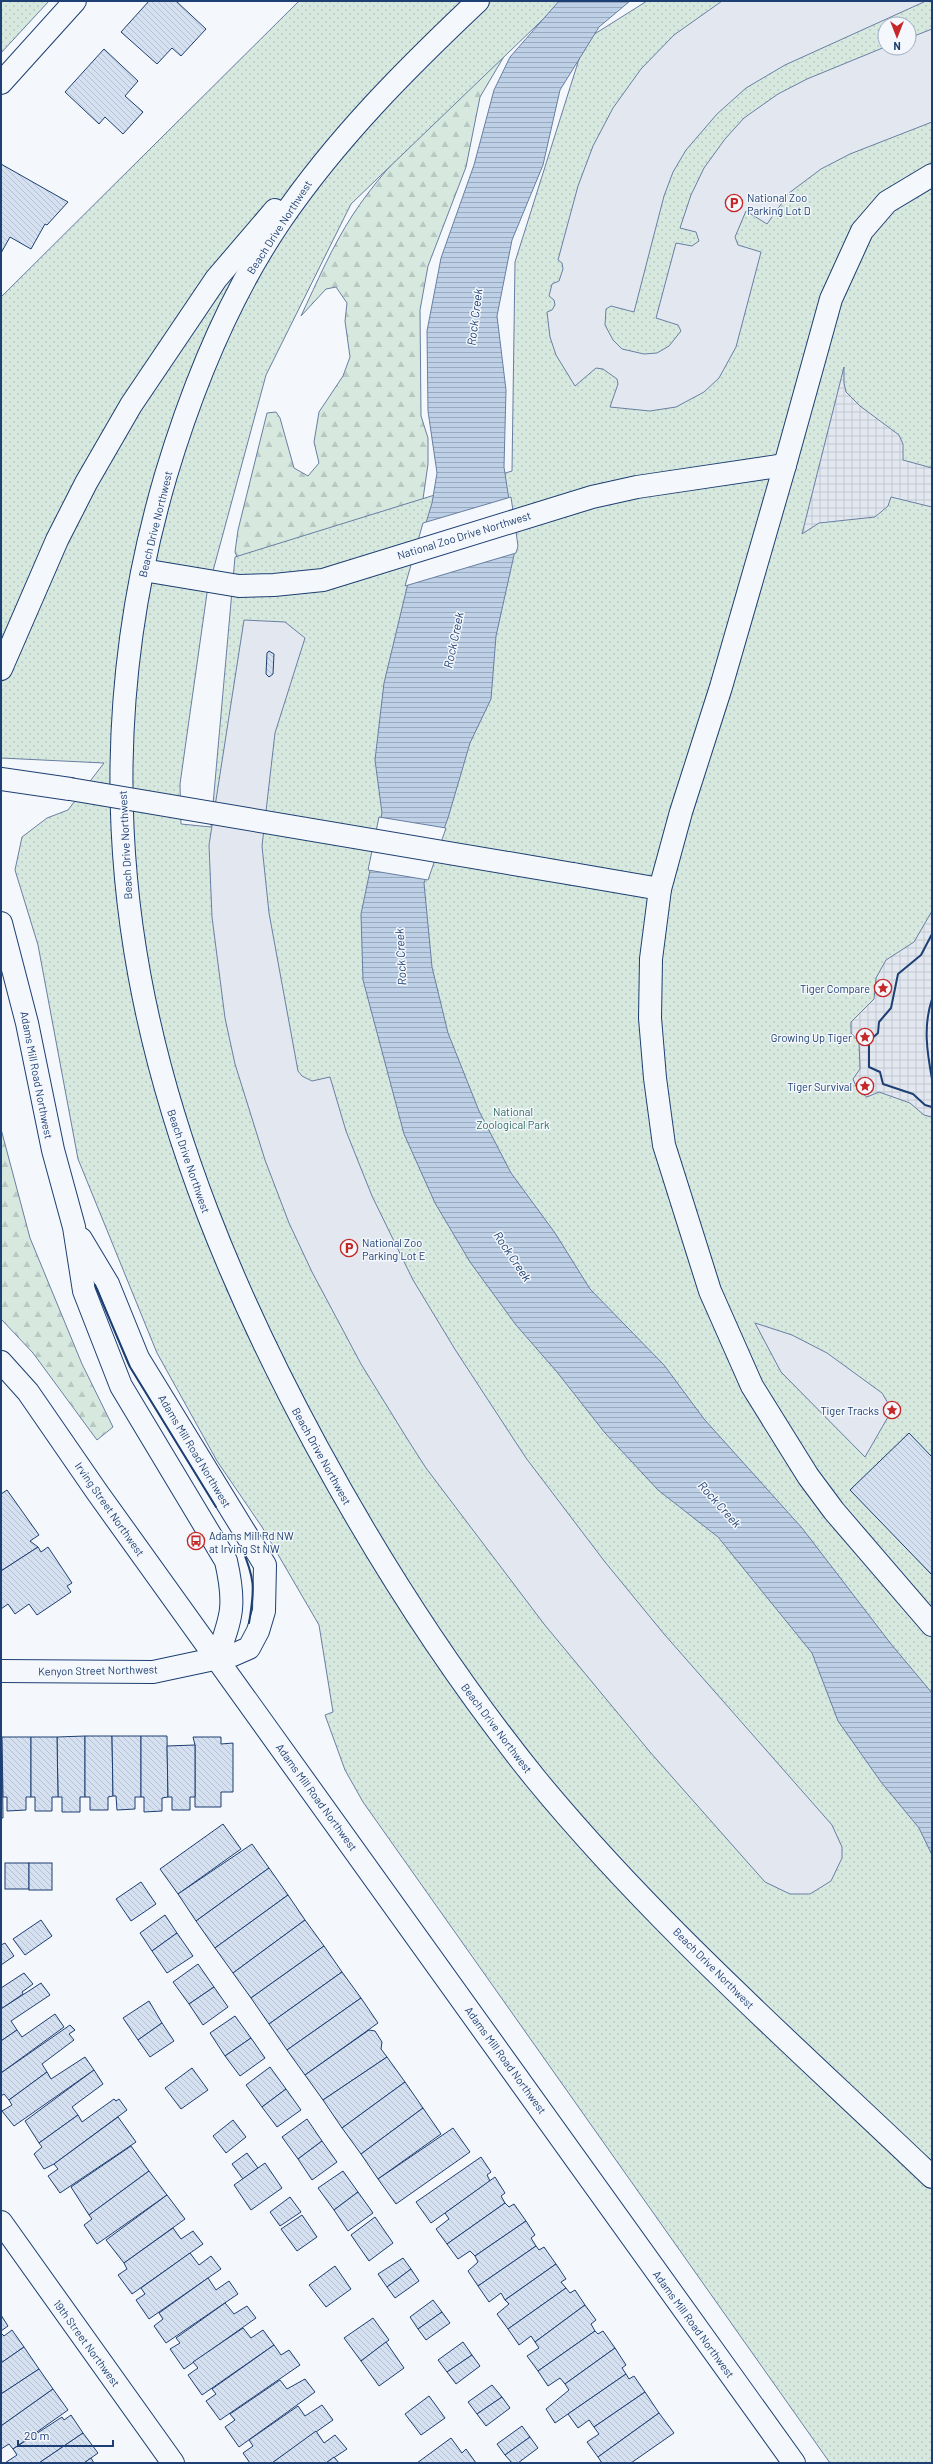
<svg xmlns="http://www.w3.org/2000/svg" width="933" height="2464" font-family="Barlow,sans-serif">
	<style>
		.forest { fill: url(#forest-firs); stroke: #687fa3 }
		.park { fill: url(#park-dots); stroke: #687fa3; fill-rule: evenodd }
		.parking { fill: #e3e8f0; stroke: #687fa3 }
		.plaza { fill: url(#plaza-grid); stroke: #687fa3 }
		.water { fill: url(#water-rules); stroke: #687fa3 }
		.pier { fill: #f4f7fb; stroke: #687fa3 }
		.building { fill: url(#building-back-hatch); stroke: #1d3f73 }
		.lines { fill: none; stroke-linecap: round; stroke-linejoin: round }
		.minor-casing { stroke: #1d3f73; stroke-width: 24 }
		.major-casing { stroke: #1d3f73; stroke-width: 24 }
		.minor { stroke: #f4f7fb; stroke-width: 22 }
		.major { stroke: #f4f7fb; stroke-width: 22 }
		.minor-bridge-casing { stroke: #1d3f73; stroke-width: 24; stroke-linecap: butt }
		.minor-bridge { stroke: #f4f7fb; stroke-width: 22 }
		.wall { stroke: #1d3f73; stroke-width: 2 }
		.labels { text-anchor: middle; dominant-baseline: central; stroke-width: 3; stroke-linejoin: round; paint-order: stroke }
		.poi-label { font-size: 11px; fill: #1d3f73; stroke: #f4f7fb; text-anchor: end }
		.street-label { font-size: 11px; fill: #1d3f73; stroke: #f4f7fb }
		.park-label { font-size: 11px; fill: #2c6c60; stroke: #f4f7fb }
		.water-label { font-size: 12px; font-style: italic; fill: #1d3f73; stroke: #f4f7fb }
	</style>
	<defs>
		<pattern id="forest-firs" width="22" height="20" patternUnits="userSpaceOnUse"><rect width="22" height="20" fill="#d7e8df"/><path d="M5 1l3.5 6h-7zM16 11l3.5 6h-7z" fill="#b8c8c3"/></pattern>
		<pattern id="park-dots" width="8" height="8" patternUnits="userSpaceOnUse"><rect width="8" height="8" fill="#d7e8df"/><path d="M2 2h.1M6 6h.1" fill="none" stroke="#b8c8c3" stroke-width="1.8" stroke-linecap="round"/></pattern>
		<pattern id="plaza-grid" width="8" height="8" patternUnits="userSpaceOnUse"><rect width="8" height="8" fill="#e3e8f0"/><path d="M0 4h8M4 0v8" fill="none" stroke="#c2c8d1"/></pattern>
		<pattern id="water-rules" width="6" height="5" patternUnits="userSpaceOnUse"><rect width="6" height="5" fill="#bed0e5"/><path d="M0 2.5h6" fill="none" stroke="#9aaabe"/></pattern>
		<pattern id="building-back-hatch" width="6" height="6" patternUnits="userSpaceOnUse"><rect width="6" height="6" fill="#d5e0f0"/><path d="M-1 5l2 2M0 0l6 6M5-1l2 2" fill="none" stroke="#b6c1d1"/></pattern>
	</defs>
	<rect width="100%" height="100%" fill="#f4f7fb"/>
	<!-- forest -->
	<g class="forest">
		<path d="M506,53L480,97L466,167L428,266L420,310L421,416L428,438V464L421,513L239,562L235,552L238,530L267,413L276,412L280,418L294,468L308,476L319,463L314,442L319,412L343,376L350,357L345,321L347,303L336,287L326,289L301,316C317,282 332,247 352,216C393,153 452,104 506,53Z"/>
		<polygon points="1,1129 30,1238 82,1364 113,1427 97,1440 33,1353 1,1319"/>
	</g>
	<!-- park -->
	<g class="park">
		<polygon points="1,1 49,1 1,53"/>
		<path d="M299,1H562L351,204L266,375L207,593L180,784L181,824L211,827L235,557L512,471L515,262L585,40L647,1H932V2463H830L363,1802L345,1770L325,1715L333,1712L319,1625L262,1527L217,1461L157,1353L78,1159L38,945L15,870L22,837L47,818L68,810L104,763L1,758V297ZM885,24H909V48H885Z"/>
	</g>
	<!-- parking -->
	<g class="parking">
		<polygon points="722,1 926,1 785,65 746,88 717,114 686,150 673,172 664,196 634,312 611,306 606,309 605,325 613,340 622,349 644,354 657,353 669,346 681,331 678,325 656,318 676,243 692,246 699,241 696,232 680,228 691,195 704,168 725,139 744,118 778,94 807,79 885,47 909,48 909,38 932,29 932,122 850,154 821,169 789,193 767,224 746,211 735,237 738,245 761,252 736,347 719,378 704,392 676,407 650,411 610,407 618,384 617,379 603,369 596,368 575,386 556,355 550,337 547,312 552,310 555,305 554,300 549,296 552,284 559,281 563,269 562,263 558,260 578,186 593,146 613,108 641,69 674,35"/>
		<polygon points="244,620 285,622 305,638 275,733 262,846 269,913 298,1071 302,1076 312,1081 330,1077 346,1131 372,1196 413,1280 456,1351 526,1458 605,1562 664,1634 832,1825 842,1847 842,1858 831,1881 810,1894 790,1894 765,1882 650,1752 544,1624 426,1468 408,1440 361,1364 312,1272 289,1223 265,1160 235,1064 225,1018 212,917 209,845"/>
		<polygon points="755,1323 792,1335 827,1353 882,1393 892,1410 865,1457 781,1372"/>
	</g>
	<!-- plaza -->
	<g class="plaza">
		<polygon points="844,367 844,383 846,392 860,406 899,435 903,444 903,460 932,468 932,507 891,497 888,506 875,517 819,523 802,534"/>
		<polygon points="932,911 932,1117 931,1117 924,1115 910,1103 879,1092 867,1097 858,1091 853,1079 860,1069 859,1042 851,1033 851,1022 874,999 876,978 886,960 914,942"/>
	</g>
	<!-- water -->
	<polygon class="water" points="559,1 630,1 599,27 560,90 543,165 512,240 497,316 506,390 504,467 516,546 496,636 491,699 470,743 448,818 424,883 432,967 448,1033 479,1111 511,1173 555,1233 590,1289 664,1365 704,1419 802,1528 891,1644 932,1693 932,1855 919,1828 881,1782 838,1721 812,1653 718,1537 658,1490 605,1433 557,1372 516,1325 470,1262 435,1203 404,1134 363,980 361,914 382,813 375,760 384,683 409,579 432,503 437,473 428,411 427,331 441,258 474,165 494,90 510,57"/>
	<!-- pier -->
	<g class="pier">
		<polygon points="511,497 518,546 516,553 405,586 423,523"/>
		<polygon points="379,817 446,828 428,880 368,870"/>
	</g>
	<!-- building -->
	<g class="building">
		<polygon points="149,1 176,1 206,29 181,56 172,48 157,64 121,32"/>
		<polygon points="104,49 138,81 125,96 143,112 123,134 105,117 99,124 65,92"/>
		<polygon points="1,164 68,202 47,225 45,224 31,249 10,237 1,253"/>
		<polygon points="269,651 274,654 273,674 269,677 266,674 267,653"/>
		<polygon points="909,1433 932,1457 932,1575 850,1490"/>
		<polygon points="7,1490 39,1535 30,1541 38,1547 1,1571 1,1494"/>
		<polygon points="38,1547 41,1552 48,1547 72,1583 67,1586 71,1592 37,1615 29,1604 15,1614 8,1604 1,1609 1,1571"/>
		<polygon points="85,1736 85,1797 80,1797 80,1812 62,1812 62,1797 58,1797 57,1737"/>
		<polygon points="85,1736 112,1736 113,1796 108,1797 108,1810 90,1810 90,1797 85,1797"/>
		<polygon points="112,1736 141,1736 141,1797 135,1797 135,1809 117,1810 116,1796 113,1796"/>
		<polygon points="141,1736 167,1736 168,1797 162,1798 162,1811 144,1812 144,1797 141,1797"/>
		<polygon points="1,1737 2,1737 3,1818 1,1818"/>
		<polygon points="2,1737 31,1737 31,1797 26,1797 26,1810 7,1811 7,1797 3,1797"/>
		<polygon points="31,1737 57,1737 58,1797 52,1797 52,1811 35,1811 35,1797 31,1797"/>
		<polygon points="193,1737 221,1737 221,1744 233,1743 233,1792 221,1792 221,1807 195,1807 195,1745"/>
		<polygon points="195,1745 195,1797 190,1797 190,1810 172,1810 172,1797 168,1797 167,1746"/>
		<polygon points="223,1824 241,1849 178,1894 160,1869"/>
		<polygon points="252,1844 269,1868 196,1921 178,1894"/>
		<rect x="5" y="1863" width="24" height="26"/>
		<rect x="29" y="1863" width="23" height="27"/>
		<polygon points="269,1868 288,1895 215,1948 196,1921"/>
		<polygon points="141,1882 156,1904 131,1921 116,1899"/>
		<polygon points="288,1895 305,1920 233,1973 215,1948"/>
		<polygon points="165,1915 177,1933 152,1951 140,1933"/>
		<polygon points="41,1920 52,1936 25,1955 13,1939"/>
		<polygon points="305,1920 324,1946 251,1998 233,1973"/>
		<polygon points="177,1933 193,1956 167,1973 152,1951"/>
		<polygon points="5,1943 14,1956 1,1965 1,1945"/>
		<polygon points="324,1946 342,1972 269,2024 251,1998"/>
		<polygon points="198,1964 214,1987 189,2004 173,1982"/>
		<polygon points="342,1972 361,1998 287,2050 269,2024"/>
		<polygon points="24,1973 33,1984 22,1992 23,1994 1,2009 1,1988"/>
		<polygon points="41,1983 50,1995 11,2021 17,2030 1,2041 1,2009"/>
		<polygon points="214,1987 228,2007 203,2025 189,2004"/>
		<polygon points="361,1998 378,2023 305,2075 287,2050"/>
		<polygon points="149,2001 162,2023 138,2040 123,2018"/>
		<polygon points="55,2014 64,2027 1,2073 1,2041 17,2030 22,2037"/>
		<polygon points="235,2016 251,2038 225,2056 210,2033"/>
		<polygon points="162,2023 174,2041 150,2057 138,2040"/>
		<polygon points="70,2025 75,2030 69,2034 74,2040 42,2064 47,2072 9,2100 4,2094 1,2096 1,2073"/>
		<polygon points="369,2030 375,2031 382,2042 381,2049 387,2057 323,2100 305,2075"/>
		<polygon points="251,2038 265,2058 240,2076 225,2056"/>
		<polygon points="85,2057 94,2070 14,2126 2,2111 12,2105 9,2100 47,2072 51,2079"/>
		<polygon points="387,2057 405,2082 342,2128 323,2100"/>
		<polygon points="270,2067 286,2089 262,2107 246,2085"/>
		<polygon points="192,2068 208,2090 181,2109 165,2088"/>
		<polygon points="94,2070 103,2084 72,2107 78,2115 39,2143 25,2121"/>
		<polygon points="405,2082 423,2108 361,2154 342,2128"/>
		<polygon points="286,2089 301,2110 277,2127 262,2107"/>
		<polygon points="114,2099 116,2101 119,2099 127,2110 54,2164 44,2169 34,2154 42,2147 39,2143 78,2115 82,2122"/>
		<polygon points="423,2108 441,2134 378,2179 361,2154"/>
		<polygon points="118,2117 136,2142 60,2193 48,2176 58,2169 54,2164"/>
		<polygon points="307,2119 322,2141 298,2159 282,2137"/>
		<polygon points="233,2120 246,2137 226,2153 213,2136"/>
		<polygon points="453,2128 470,2152 396,2204 378,2179"/>
		<polygon points="322,2141 337,2162 312,2180 298,2159"/>
		<polygon points="131,2146 149,2171 89,2215 71,2187"/>
		<polygon points="247,2153 258,2168 243,2179 232,2164"/>
		<polygon points="481,2157 491,2172 487,2175 490,2181 431,2223 416,2202"/>
		<polygon points="265,2163 282,2188 251,2210 234,2185"/>
		<polygon points="149,2171 167,2195 97,2244 84,2225 92,2219 89,2215"/>
		<polygon points="343,2171 358,2192 334,2210 318,2188"/>
		<polygon points="495,2177 505,2193 501,2196 505,2203 447,2244 436,2229 449,2219 445,2213"/>
		<polygon points="358,2192 373,2213 348,2231 334,2210"/>
		<polygon points="167,2195 185,2219 124,2263 106,2240"/>
		<polygon points="290,2197 301,2212 280,2226 270,2212"/>
		<polygon points="505,2203 509,2207 514,2204 526,2221 475,2256 470,2251 458,2259 447,2244"/>
		<polygon points="302,2215 317,2237 297,2251 281,2229"/>
		<polygon points="375,2217 393,2243 369,2261 351,2235"/>
		<polygon points="526,2221 535,2235 531,2238 536,2246 478,2286 468,2271 478,2262 475,2256"/>
		<polygon points="173,2228 181,2239 193,2231 203,2244 132,2294 118,2275 127,2269 124,2263"/>
		<polygon points="536,2246 539,2250 544,2247 556,2264 505,2300 501,2293 489,2302 478,2286"/>
		<polygon points="190,2253 199,2265 211,2256 221,2269 149,2319 136,2300 145,2294 141,2288"/>
		<polygon points="403,2258 411,2269 387,2287 378,2274"/>
		<polygon points="556,2264 566,2279 561,2282 566,2288 508,2329 497,2314 509,2304 505,2300"/>
		<polygon points="335,2266 351,2289 326,2307 309,2285"/>
		<polygon points="411,2269 419,2281 395,2298 387,2287"/>
		<polygon points="208,2278 216,2290 229,2281 238,2294 166,2343 154,2326 163,2319 159,2313"/>
		<polygon points="566,2288 570,2293 575,2290 585,2305 535,2342 531,2336 519,2345 508,2329"/>
		<polygon points="433,2300 442,2312 418,2329 410,2317"/>
		<polygon points="225,2303 234,2314 247,2306 256,2318 184,2369 170,2349 180,2343 176,2338"/>
		<polygon points="585,2305 596,2320 591,2324 595,2331 538,2371 527,2356 539,2348 535,2342"/>
		<polygon points="442,2312 450,2323 426,2340 418,2329"/>
		<polygon points="1,2315 8,2326 1,2331"/>
		<polygon points="373,2318 389,2340 361,2361 344,2338"/>
		<polygon points="243,2328 251,2338 263,2330 274,2345 202,2395 188,2375 198,2368 193,2362"/>
		<polygon points="12,2330 24,2347 1,2363 1,2333 4,2336"/>
		<polygon points="595,2331 598,2334 603,2331 615,2348 565,2384 560,2378 548,2386 538,2371"/>
		<polygon points="386,2342 404,2368 379,2386 361,2361"/>
		<polygon points="463,2342 472,2355 447,2372 438,2360"/>
		<polygon points="274,2345 281,2355 289,2350 300,2365 220,2420 206,2401 216,2394 212,2389"/>
		<polygon points="24,2347 39,2369 1,2394 1,2363"/>
		<polygon points="615,2348 626,2365 622,2368 626,2374 555,2423 546,2409 569,2390 565,2384"/>
		<polygon points="472,2355 480,2366 456,2384 447,2372"/>
		<polygon points="39,2369 53,2389 1,2426 1,2394"/>
		<polygon points="626,2374 629,2379 634,2376 645,2392 594,2427 589,2420 578,2428 568,2414"/>
		<polygon points="305,2379 315,2392 239,2447 225,2427 235,2420 230,2414 280,2380 287,2389"/>
		<polygon points="492,2385 502,2397 477,2414 468,2402"/>
		<polygon points="53,2389 68,2410 13,2449 9,2444 1,2449 1,2426"/>
		<polygon points="645,2392 659,2413 598,2457 587,2442 599,2434 594,2427"/>
		<polygon points="429,2396 445,2418 421,2435 405,2414"/>
		<polygon points="502,2397 510,2408 486,2426 477,2414"/>
		<polygon points="322,2405 333,2420 272,2463 250,2463 243,2453 253,2446 249,2440 298,2406 305,2416"/>
		<polygon points="659,2413 674,2433 631,2463 602,2463 598,2457"/>
		<polygon points="71,2415 83,2433 39,2463 5,2463 17,2455 13,2449 62,2417 64,2420"/>
		<polygon points="522,2426 530,2437 505,2455 497,2444"/>
		<polygon points="316,2431 324,2443 335,2435 347,2449 326,2463 272,2463"/>
		<polygon points="83,2433 98,2453 84,2463 39,2463"/>
		<polygon points="530,2437 538,2448 518,2463 512,2463 505,2455"/>
		<polygon points="451,2438 462,2453 466,2449 476,2463 417,2463"/>
		<polygon points="334,2457 339,2463 326,2463"/>
		<polygon points="91,2458 94,2463 84,2463"/>
	</g>
	<g class="lines">
		<defs>
			<g id="minor">
				<polyline points="1,83 75,1"/>
				<polyline points="932,175 887,202 862,231 831,299 785,465 721,687 681,812 660,889 651,959 650,1018 655,1078 664,1145 710,1291 752,1386 808,1476 834,1511 932,1625"/>
				<polyline points="143,570 239,586 274,585 323,580 592,497 637,487 785,465"/>
				<polyline points="1,779 70,789"/>
				<polyline points="573,874 660,889"/>
				<path d="M1,923L27,1023L53,1150L74,1227L84,1291L121,1386L226,1561C236,1605 232,1616 217,1658"/>
				<polyline points="1,1671 153,1672 233,1655 249,1648 258,1631 264,1611 265,1565 138,1358 108,1284 81,1239"/>
				<polyline points="1,2222 173,2463"/>
			</g>
			<g id="major">
				<path d="M478,1C406,69 337,138 281,220C228,298 193,385 166,475C63,826 148,1135 317,1447C380,1563 452,1675 535,1778C654,1923 797,2048 932,2177"/>
				<polyline points="1,669 57,540 86,483 131,405 216,279 275,210"/>
				<polyline points="1,1362 28,1392 97,1492 794,2463"/>
			</g>
		</defs>
		<!-- minor casing -->
		<use href="#minor" class="minor-casing"/>
		<!-- major casing -->
		<use href="#major" class="major-casing"/>
		<!-- minor -->
		<use href="#minor" class="minor"/>
		<!-- major -->
		<use href="#major" class="major"/>
		<defs>
			<polyline id="minor-bridge" points="70,789 573,874"/>
		</defs>
		<!-- minor-bridge casing -->
		<use href="#minor-bridge" class="minor-bridge-casing"/>
		<!-- minor-bridge -->
		<use href="#minor-bridge" class="minor-bridge"/>
		<!-- wall -->
		<g class="wall">
			<polyline points="932,934 921,955 898,974 891,1008 879,1022 878,1033 869,1041 869,1067 880,1072 883,1084 913,1094 925,1105 932,1107"/>
			<path d="M932,999C923,1026 927,1052 932,1079"/>
			<polyline points="95,1285 130,1367 216,1507"/>
			<path d="M241,1546C255,1579 255,1587 249,1623"/>
		</g>
	</g>
	<!-- icons -->
	<defs>
		<symbol id="parking-ring" viewBox="-11 -11 22 22"><circle r="9.5" fill="#f4f7fb" stroke="#c62828" stroke-width="1.5"/><path d="M-3.5-5.5H1a3.5 3.5 0 0 1 0 7H-1V5.5H-3.5ZM-1-3.4V-.6H.8a1.4 1.4 0 0 0 0-2.8Z" fill="#c62828"/></symbol>
		<symbol id="sight-ring" viewBox="-11 -11 22 22"><circle r="9.5" fill="#f4f7fb" stroke="#c62828" stroke-width="1.5"/><path d="M0-6L1.8-2.2L6-1.7L2.9 1.2L3.7 5.4L0 3.3L-3.7 5.4L-2.9 1.2L-6-1.7L-1.8-2.2Z" fill="#c62828"/></symbol>
		<symbol id="bus-ring" viewBox="-11 -11 22 22"><circle r="9.5" fill="#f4f7fb" stroke="#c62828" stroke-width="1.5"/><path d="M-5-6H5V4H4V6H2V4H-2V6H-4V4H-5ZM-3.5-4V0h7V-4ZM-3.5 1.2v1.5H-2V1.2ZM2 1.2v1.5H3.5V1.2Z" fill="#c62828"/></symbol>
	</defs>
	<g fill-rule="evenodd">
		<use href="#parking-ring" x="724" y="193" width="20" height="20"/>
		<use href="#sight-ring" x="873" y="978" width="20" height="20"/>
		<use href="#sight-ring" x="855" y="1027" width="20" height="20"/>
		<use href="#sight-ring" x="855" y="1076" width="20" height="20"/>
		<use href="#parking-ring" x="339" y="1238" width="20" height="20"/>
		<use href="#sight-ring" x="882" y="1400" width="20" height="20"/>
		<use href="#bus-ring" x="186" y="1531" width="20" height="20"/>
	</g>
	<g class="labels">
		<!-- poi labels -->
		<g class="poi-label">
			<text x="747" y="197" text-anchor="start">National Zoo<tspan x="747" dy="13">Parking Lot D</tspan></text>
			<text x="870" y="988">Tiger Compare</text>
			<text x="852" y="1037">Growing Up Tiger</text>
			<text x="852" y="1086">Tiger Survival</text>
			<text x="362" y="1242" text-anchor="start">National Zoo<tspan x="362" dy="13">Parking Lot E</tspan></text>
			<text x="879" y="1410">Tiger Tracks</text>
			<text x="209" y="1535" text-anchor="start">Adams Mill Rd NW<tspan x="209" dy="13">at Irving St NW</tspan></text>
		</g>
		<!-- street labels -->
		<g class="street-label">
			<text transform="translate(279 227) rotate(-57)">Beach Drive Northwest</text>
			<text transform="translate(155 524) rotate(-76)">Beach Drive Northwest</text>
			<text transform="translate(464 535) rotate(-17)">National Zoo Drive Northwest</text>
			<text transform="translate(125 845) rotate(-93)">Beach Drive Northwest</text>
			<text transform="translate(37 1075) rotate(79)">Adams Mill Road Northwest</text>
			<text transform="translate(189 1161) rotate(71)">Beach Drive Northwest</text>
			<text transform="translate(195 1451) rotate(59)">Adams Mill Road Northwest</text>
			<text transform="translate(322 1456) rotate(61)">Beach Drive Northwest</text>
			<text transform="translate(110 1509) rotate(55)">Irving Street Northwest</text>
			<text transform="translate(98 1670) rotate(-1)">Kenyon Street Northwest</text>
			<text transform="translate(497 1728) rotate(53)">Beach Drive Northwest</text>
			<text transform="translate(317 1797) rotate(54)">Adams Mill Road Northwest</text>
			<text transform="translate(714 1968) rotate(45)">Beach Drive Northwest</text>
			<text transform="translate(506 2060) rotate(54)">Adams Mill Road Northwest</text>
			<text transform="translate(694 2324) rotate(54)">Adams Mill Road Northwest</text>
			<text transform="translate(87 2343) rotate(54)">19th Street Northwest</text>
		</g>
		<!-- park labels -->
		<g class="park-label">
			<text x="513" y="1111">National<tspan x="513" dy="13">Zoological Park</tspan></text>
		</g>
		<!-- water labels -->
		<g class="water-label">
			<text transform="translate(474 317) rotate(-83)">Rock Creek</text>
			<text transform="translate(453 640) rotate(-78)">Rock Creek</text>
			<text transform="translate(400 957) rotate(-93)">Rock Creek</text>
			<text transform="translate(513 1256) rotate(56)">Rock Creek</text>
			<text transform="translate(720 1504) rotate(48)">Rock Creek</text>
		</g>
	</g>
	<!-- border -->
	<rect width="933" height="2464" fill="none" stroke="#1d3f73" stroke-width="4"/>
	<!-- north arrow -->
	<g transform="translate(897 36) rotate(180)"><circle r="19" fill="#f4f7fb" stroke="#9eadc5"/>
	<path d="M0-3L7 15L0 10L-7 15Z" fill="#c62828"/>
	<text y="-6" font-size="11" font-weight="bold" text-anchor="middle" fill="#1d3f73">N</text>
	</g>
	<!-- scale -->
	<path d="M18 2440v6h95v-6" fill="none" stroke="#1d3f73" stroke-width="2"/>
	<text x="24" y="2440" font-size="12" fill="#1d3f73" stroke="#f4f7fb" stroke-width="3" paint-order="stroke">20 m</text>
</svg>
